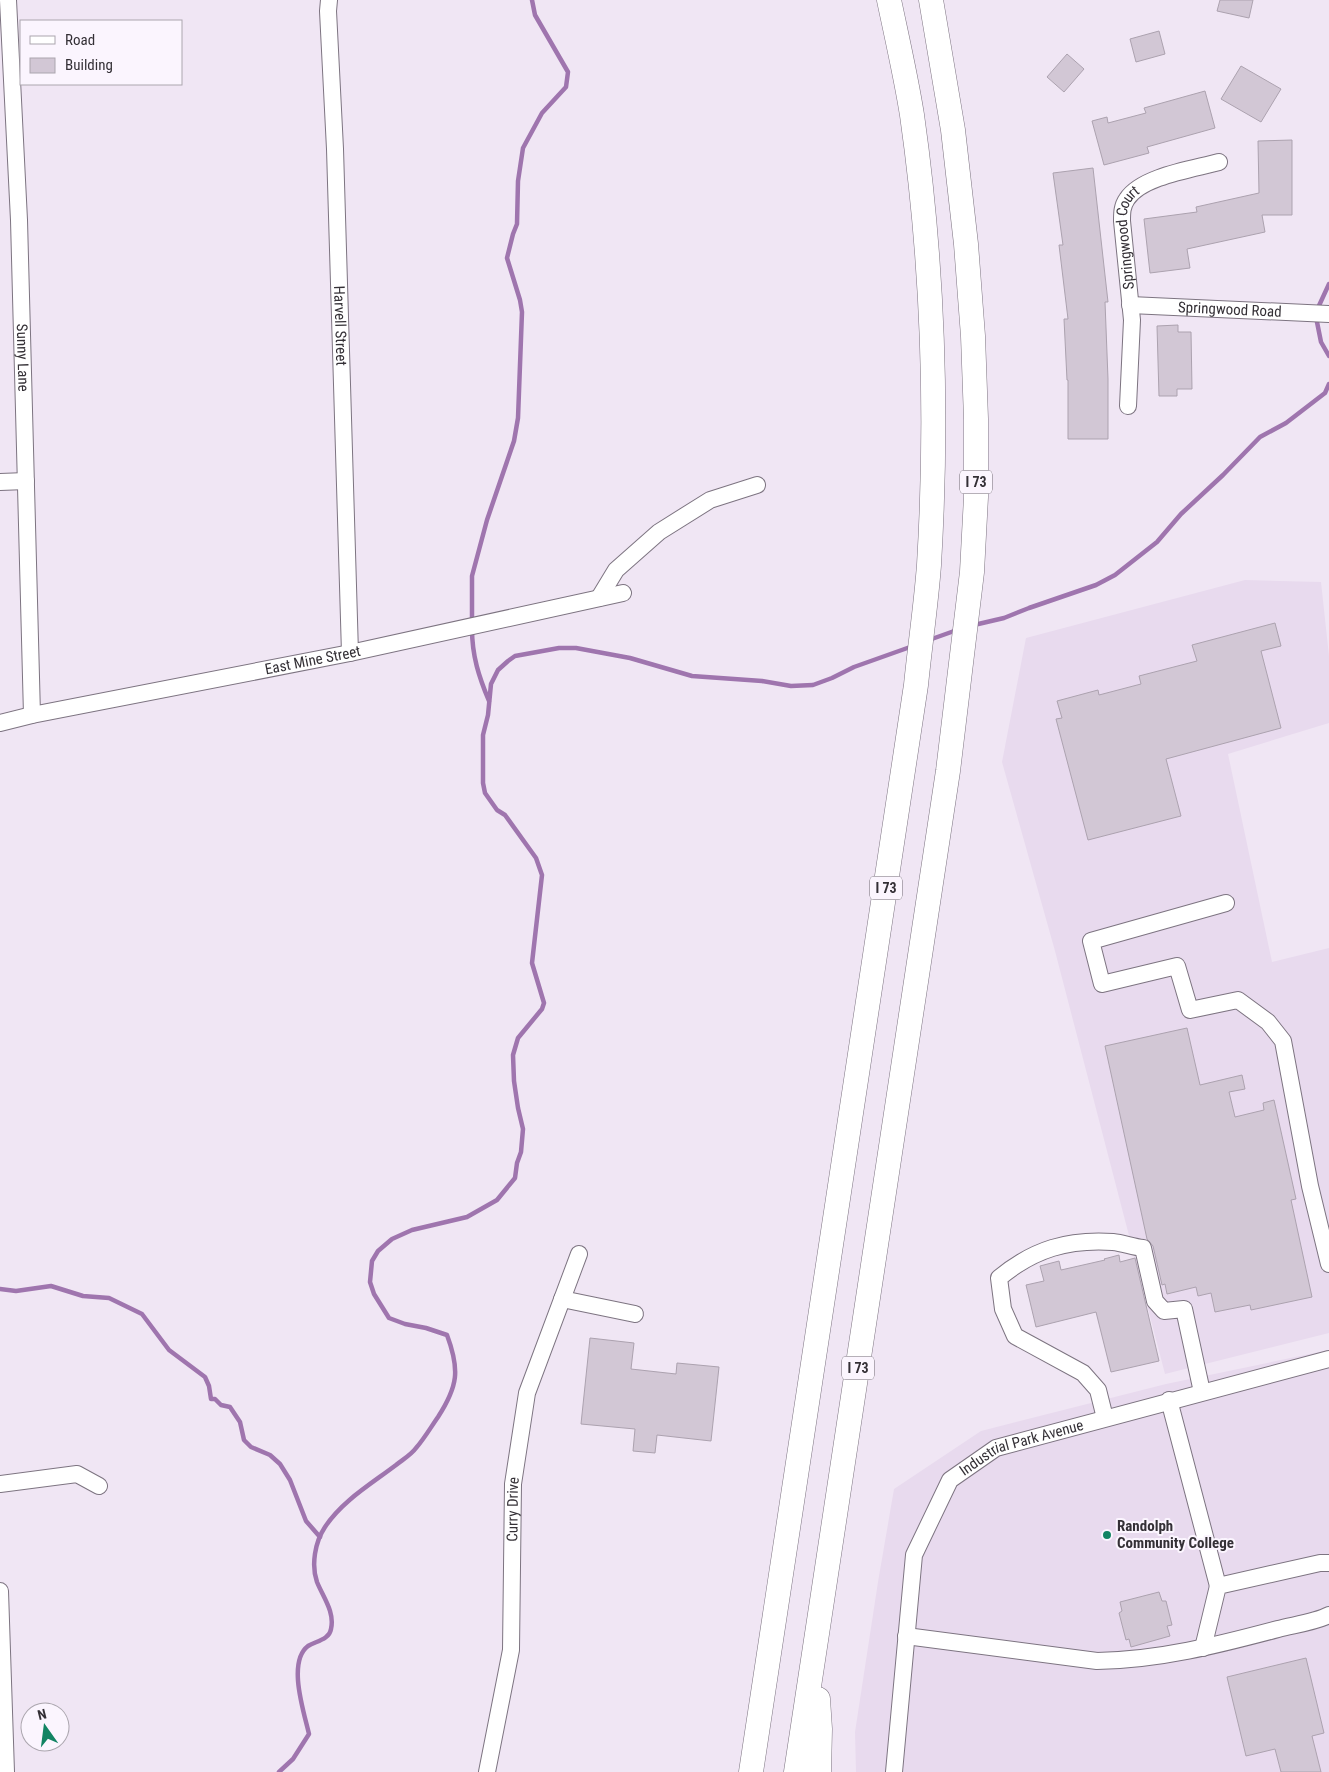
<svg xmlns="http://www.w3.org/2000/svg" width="1329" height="1772" font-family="'Roboto Condensed',sans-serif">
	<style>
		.built { fill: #e8daee }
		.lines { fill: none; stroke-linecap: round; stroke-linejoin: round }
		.stream { stroke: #9f75ae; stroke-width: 4.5 }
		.building { fill: #d2c7d5; stroke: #aca2af }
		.minor-casing { stroke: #7d7481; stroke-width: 18 }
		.highway-casing { stroke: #7d7481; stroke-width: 25 }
		.minor { stroke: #fff; stroke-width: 16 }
		.highway { stroke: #fff; stroke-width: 24 }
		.poi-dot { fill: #128463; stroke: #fbf5fe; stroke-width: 2 }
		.labels { text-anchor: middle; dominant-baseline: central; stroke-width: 4; stroke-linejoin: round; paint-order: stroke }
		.shield { fill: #fbf5fe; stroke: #706b72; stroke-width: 1 }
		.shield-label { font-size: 14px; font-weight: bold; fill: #343036 }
		.street-label { font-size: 15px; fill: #343036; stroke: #fbf5fe }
		.poi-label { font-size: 15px; font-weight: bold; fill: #343036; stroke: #fbf5fe; text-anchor: start }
	</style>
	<rect width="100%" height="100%" fill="#f0e6f4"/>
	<!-- built -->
	<g class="built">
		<polygon points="1245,580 1321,582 1329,656 1329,723 1228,754 1272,962 1329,948 1329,1333 1165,1374 1055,951 1002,762 1026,638"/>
		<polygon points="1329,1350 1329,1772 856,1772 855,1732 878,1582 894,1489 981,1431 1166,1384"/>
	</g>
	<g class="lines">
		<!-- stream -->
		<g class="stream">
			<polyline points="1317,310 1329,284"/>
			<polyline points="1316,317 1321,342 1329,356"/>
			<polyline points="472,622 472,576 487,520 514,441 518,418 522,312 520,300 507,258 513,234 517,224 518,181 523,148 542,113 566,87 568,72 535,15 532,0"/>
			<polyline points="974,625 1004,618 1029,608 1096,585 1115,575 1157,542 1181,514 1223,475 1260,437 1286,423 1325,393 1329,384"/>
			<path d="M472,629C472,656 479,677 489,701"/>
			<polyline points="929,640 957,630"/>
			<polyline points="0,1289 16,1291 51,1286 83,1296 109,1298 142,1314 169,1350 205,1377 209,1386 211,1399 215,1399 221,1405 230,1407 240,1422 244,1440 251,1447 270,1455 280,1464 290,1480 306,1521 320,1537"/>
			<path d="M279,1772L293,1759L309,1734C304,1712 287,1662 308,1646C316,1641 329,1640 331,1629C335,1612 323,1597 317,1582C311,1565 315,1542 325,1527C342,1501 371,1484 396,1465C402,1460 411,1455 416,1448C424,1439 431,1427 438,1417C458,1386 460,1370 447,1335L426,1328L405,1324L389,1318L374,1294L370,1282L372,1261L378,1251L392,1239L412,1230L467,1217L497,1200L515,1178L517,1163L521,1152L523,1129L518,1108L514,1081L513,1055L518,1038L542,1009L544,1003L532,963L542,875L536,858L505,815L497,810L485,793L483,783V735L488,715L491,684L498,670L508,661L515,656L559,648H576L630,658L692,676L762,681L791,686L813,685L832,678L854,667L913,646"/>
		</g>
	</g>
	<!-- building -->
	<g class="building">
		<polygon points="1220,0 1253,0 1249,18 1217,11"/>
		<polygon points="1159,31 1165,54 1136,62 1130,39"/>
		<polygon points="1067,54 1084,69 1064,92 1047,77"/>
		<polygon points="1241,66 1281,89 1261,122 1221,99"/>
		<polygon points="1205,91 1215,128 1147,147 1149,153 1104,165 1092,121 1107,117 1108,123 1146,113 1144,108"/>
		<polygon points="1292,140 1292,215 1262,215 1265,232 1187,249 1190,268 1150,273 1144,219 1197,212 1196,207 1259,193 1258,141"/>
		<polygon points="1093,168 1108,302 1105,302 1108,379 1108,439 1068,439 1068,380 1067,380 1064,319 1068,319 1059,245 1063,245 1053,173"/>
		<polygon points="1178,325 1178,332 1191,332 1192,389 1177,389 1177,396 1159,396 1157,326"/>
		<polygon points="1275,623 1281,646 1261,651 1281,728 1166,759 1181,816 1088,840 1056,719 1062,718 1057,701 1098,690 1099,695 1141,684 1139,676 1197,661 1192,645"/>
		<polygon points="1187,1028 1200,1085 1242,1075 1245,1089 1229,1092 1235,1117 1264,1110 1263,1103 1274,1100 1296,1199 1291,1200 1312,1297 1251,1310 1250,1305 1215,1312 1211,1293 1198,1296 1196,1287 1167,1294 1165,1284 1162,1285 1153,1246 1147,1239 1105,1046"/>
		<polygon points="1119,1255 1120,1262 1135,1258 1159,1361 1111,1372 1096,1312 1036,1327 1026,1285 1044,1281 1040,1266 1059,1261 1061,1270 1105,1260 1104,1259"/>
		<polygon points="590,1338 634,1343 631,1369 676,1374 677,1363 719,1367 711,1441 657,1435 655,1453 633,1451 635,1429 581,1424"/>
		<polygon points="1159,1592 1162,1601 1166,1601 1172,1625 1167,1626 1170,1636 1131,1647 1129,1639 1126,1640 1119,1613 1122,1611 1120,1602"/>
		<polygon points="1306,1658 1324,1733 1312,1736 1321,1772 1281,1772 1275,1749 1246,1756 1227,1677"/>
	</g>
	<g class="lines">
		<defs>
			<g id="minor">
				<path id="s1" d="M8,0L19,220L32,715"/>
				<path id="s2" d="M329,0L328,11L335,149L350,653"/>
				<path id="s3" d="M1130,305L1329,314"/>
				<path id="s4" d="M1128,406L1132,320L1122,221C1122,213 1122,206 1127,199C1142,176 1194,169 1219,162"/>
				<polyline points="0,482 26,481"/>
				<polyline points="599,598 616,570 659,532 710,500 757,485"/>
				<path id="s5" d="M0,723L32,715L350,653L623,593"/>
				<polyline points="1226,903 1091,941 1102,984 1177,966 1190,1010 1238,1000 1268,1022 1283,1041 1310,1186 1329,1264"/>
				<polyline points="562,1299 635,1314"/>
				<polyline points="1169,1400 1218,1586"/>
				<path d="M1105,1418L1098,1390L1083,1373L1015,1336L1003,1309L999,1278C1034,1249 1068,1239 1113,1242C1123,1243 1133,1247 1143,1248L1155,1301L1164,1311L1184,1309L1202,1392"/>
				<polyline points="0,1484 77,1474 99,1486"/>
				<polyline points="0,1591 6,1772"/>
				<path d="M906,1636L1097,1661C1159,1660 1218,1645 1278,1629C1293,1625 1316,1622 1329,1615"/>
				<polyline points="1203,1648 1218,1586 1320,1563 1329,1563"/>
				<path id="s6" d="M487,1772L511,1650L513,1484L527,1393L579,1254"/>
				<path id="s7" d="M894,1772L914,1555L950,1480L996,1448L1329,1359"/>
			</g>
			<g id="highway">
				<polyline points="818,1699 820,1729 819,1772"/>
				<path d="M751,1772L916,685C920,645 926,605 929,565C938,415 933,263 912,115C906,77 897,38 889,0"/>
				<polyline points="796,1772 948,771 972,572 976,497 976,419 973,336 966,244 953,130 931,0"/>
			</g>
		</defs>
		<!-- minor casing -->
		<use href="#minor" class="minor-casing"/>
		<!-- highway casing -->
		<use href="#highway" class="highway-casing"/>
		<!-- minor -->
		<use href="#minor" class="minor"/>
		<!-- highway -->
		<use href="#highway" class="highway"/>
	</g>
	<!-- markers -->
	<circle class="poi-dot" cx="1107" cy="1535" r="5"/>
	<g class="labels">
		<!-- shield labels -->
		<g class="shield">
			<rect x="960" y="470.5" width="32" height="23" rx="4"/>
			<rect x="870" y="876.5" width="32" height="23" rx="4"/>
			<rect x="842" y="1356.5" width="32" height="23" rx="4"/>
		</g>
		<g class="shield-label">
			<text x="976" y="482">I 73</text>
			<text x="886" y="888">I 73</text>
			<text x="858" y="1368">I 73</text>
		</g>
		<!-- street labels -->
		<g class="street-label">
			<text stroke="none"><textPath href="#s4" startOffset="170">Springwood Court</textPath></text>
			<text stroke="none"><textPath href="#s3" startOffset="100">Springwood Road</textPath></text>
			<text stroke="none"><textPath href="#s2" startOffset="326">Harvell Street</textPath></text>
			<text stroke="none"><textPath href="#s1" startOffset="358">Sunny Lane</textPath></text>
			<text stroke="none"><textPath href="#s5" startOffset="319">East Mine Street</textPath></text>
			<text stroke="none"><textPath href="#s7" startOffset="381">Industrial Park Avenue</textPath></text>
			<text stroke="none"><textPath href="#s6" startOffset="265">Curry Drive</textPath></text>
		</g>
		<!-- poi labels -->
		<g class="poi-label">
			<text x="1117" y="1526">Randolph<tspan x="1117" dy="17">Community College</tspan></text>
		</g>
	</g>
	<!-- legend -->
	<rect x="20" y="20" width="162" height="65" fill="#fbf5fe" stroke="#aba6ae"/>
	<rect x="30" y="36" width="25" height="8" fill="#ffffff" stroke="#aba6ae"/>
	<text x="65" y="45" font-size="15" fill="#343036">Road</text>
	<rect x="30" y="58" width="25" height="15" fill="#d2c7d5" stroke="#aba6ae"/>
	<text x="65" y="70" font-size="15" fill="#343036">Building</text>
	<!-- north arrow -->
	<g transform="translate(45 1727) rotate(346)"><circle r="24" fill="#fbf5fe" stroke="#aba6ae"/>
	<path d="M0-4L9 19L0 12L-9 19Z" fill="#128463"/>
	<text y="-8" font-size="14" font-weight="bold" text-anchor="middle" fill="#343036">N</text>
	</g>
</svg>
